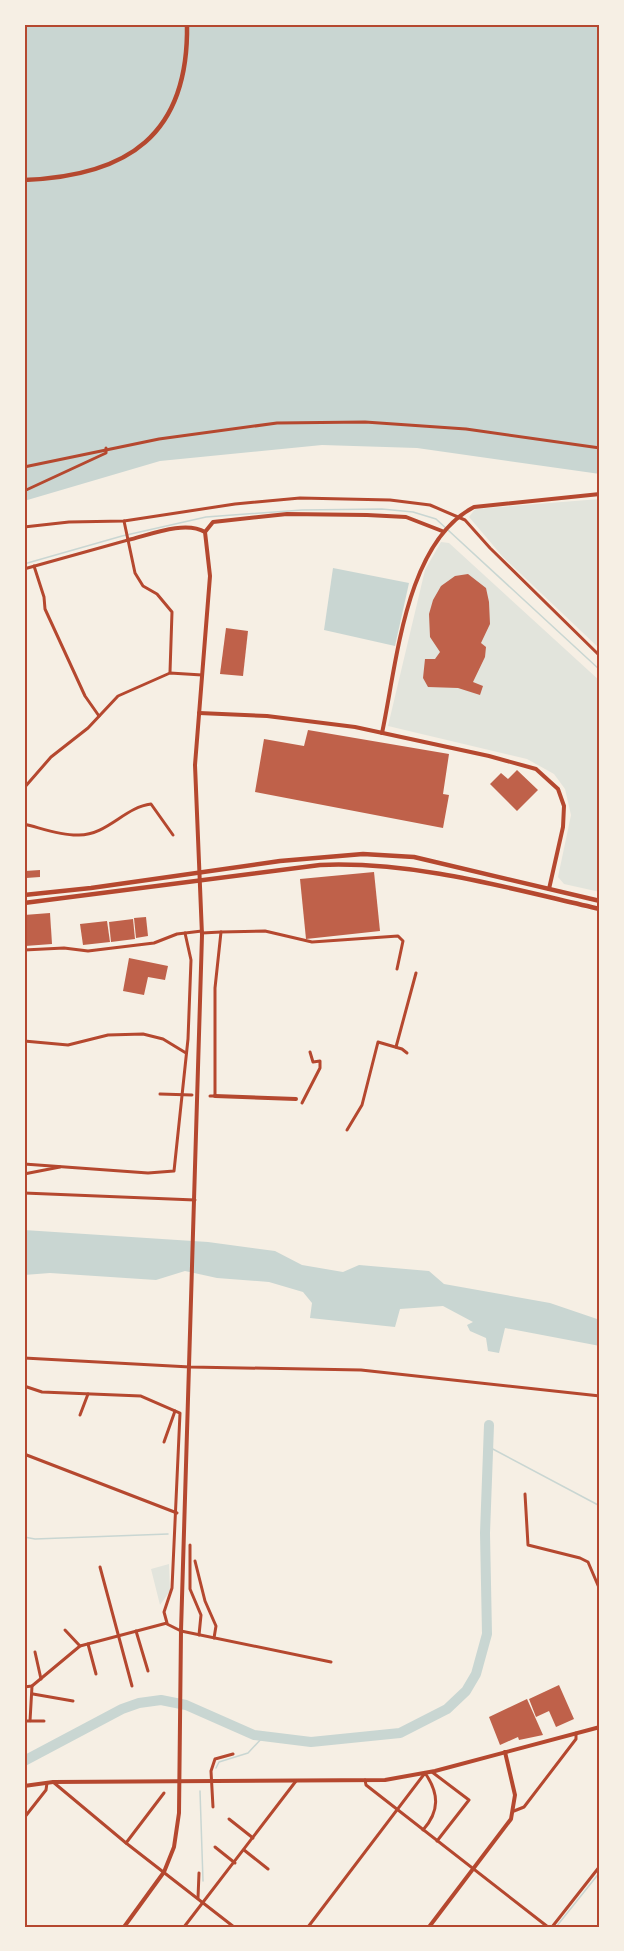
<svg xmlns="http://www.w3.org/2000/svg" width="624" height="1951" font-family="'IBM Plex Sans',sans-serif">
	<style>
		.green { fill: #e2e4dc }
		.water { fill: #c9d6d2 }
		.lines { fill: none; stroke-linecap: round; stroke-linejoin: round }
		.stream { stroke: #c9d6d2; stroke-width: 1.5 }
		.river { stroke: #c9d6d2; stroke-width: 10 }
		.building { fill: #bf614a }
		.minor { stroke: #b5482f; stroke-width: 3 }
		.tertiary { stroke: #b5482f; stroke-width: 4 }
		.primary { stroke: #b5482f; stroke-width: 4.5 }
		.neatline { fill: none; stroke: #b5482f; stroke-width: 2 }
	</style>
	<rect width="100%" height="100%" fill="#f6efe4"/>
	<!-- green -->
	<g class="green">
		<polygon points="600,499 600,649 503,557 469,517 475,509"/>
		<polygon points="441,542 449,543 600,681 600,892 564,884 558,877 571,815 565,789 554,774 527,759 388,726 425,570"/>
		<polygon points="169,1564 170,1591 160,1605 151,1569"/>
	</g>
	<!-- water -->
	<g class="water">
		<polygon points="24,24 600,24 600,474 417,448 322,445 160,461 24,501"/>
		<polygon points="333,568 409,583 395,646 324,630"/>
		<polygon points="24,1230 208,1242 275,1251 302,1265 343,1272 359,1265 429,1271 444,1284 550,1303 600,1320 600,1346 505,1328 499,1353 488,1351 486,1338 470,1331 467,1325 473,1322 443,1306 400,1309 395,1327 310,1318 312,1303 303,1292 269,1282 217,1278 185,1271 156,1280 50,1273 24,1275"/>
	</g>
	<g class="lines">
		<!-- stream -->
		<g class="stream">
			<polyline points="24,564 122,536 206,517 302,510 382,509 413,512 436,519 600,670"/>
			<polyline points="489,1447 600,1506"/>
			<polyline points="24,1537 35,1539 168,1534"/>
			<polyline points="216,1768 219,1762 248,1753 263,1737"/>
			<polyline points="200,1791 203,1881"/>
			<polyline points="556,1927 600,1872"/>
		</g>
		<!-- river -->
		<polyline class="river" points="24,1761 122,1709 139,1703 161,1700 186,1705 254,1735 311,1742 400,1733 447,1709 466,1691 476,1674 487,1634 485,1533 489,1425"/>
	</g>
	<!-- building -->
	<g class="building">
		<polygon points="468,574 486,588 489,602 490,624 481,643 486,647 485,657 473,682 483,686 480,695 458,688 428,687 423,678 425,659 435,659 440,652 430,637 429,614 433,600 441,586 455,576"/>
		<polygon points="226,628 248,631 243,676 220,674"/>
		<polygon points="308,730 449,754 443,794 449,795 443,828 255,792 264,739 304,746"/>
		<polygon points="517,770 538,790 517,811 490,784 501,773 508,779"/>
		<polygon points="40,870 40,877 26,878 25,871"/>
		<polygon points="374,872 380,931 306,939 300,879"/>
		<polygon points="50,913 52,944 25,946 24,915"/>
		<polygon points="146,917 148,936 136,938 134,918"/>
		<polygon points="133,919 135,939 111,942 109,922"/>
		<polygon points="107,921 110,942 83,945 80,924"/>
		<polygon points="129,958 168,966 165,980 148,977 144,995 123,991"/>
		<polygon points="559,1685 574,1719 556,1727 549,1711 536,1717 529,1699"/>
		<polygon points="527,1699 543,1735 519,1740 518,1737 500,1745 489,1717"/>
	</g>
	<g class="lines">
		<!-- minor -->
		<g class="minor">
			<polyline points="24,467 159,439 277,423 365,422 466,429 600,448"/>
			<polyline points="24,491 106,453 106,448"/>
			<polyline points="124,521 135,573 143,586 157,594 172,612 170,672"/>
			<polyline points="24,527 69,522 124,521 235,504 300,498 390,500 430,505 465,520 490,548 600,656"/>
			<polyline points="34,566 44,597 45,609 85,696 99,716"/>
			<polyline points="24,569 128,540"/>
			<polyline points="24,788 51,757 88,728 118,696 170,673 202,675"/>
			<path d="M24,824C41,828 62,836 79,835C107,835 125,807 151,804L173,835"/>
			<polyline points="202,933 221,932"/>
			<polyline points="24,950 64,948 88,951 154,943 177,934 202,931"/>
			<polyline points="24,1041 68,1045 108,1035 143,1034 163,1039 186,1053"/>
			<polyline points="396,1047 416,973"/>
			<polyline points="160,1094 192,1095"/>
			<polyline points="210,1096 215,1096 215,988 221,932 265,931 312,942 398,936 403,941 397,969"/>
			<polyline points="302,1103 320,1068 320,1061 313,1062 310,1052"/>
			<polyline points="347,1130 362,1105 378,1042 402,1049 407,1053"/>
			<polyline points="24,1164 148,1173 174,1171 188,1039 191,960 185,933"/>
			<polyline points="24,1174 60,1167"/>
			<polyline points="24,1193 195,1200"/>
			<polyline points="24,1358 190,1367 361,1370 600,1396"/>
			<polyline points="24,1386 42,1392 141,1396 180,1413 172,1588 164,1612 167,1623 80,1646 32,1686 24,1687"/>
			<polyline points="80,1415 88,1394"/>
			<polyline points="164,1442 175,1411"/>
			<polyline points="24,1454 177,1513"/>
			<polyline points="525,1494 528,1545 580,1558 588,1562 600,1590"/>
			<polyline points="190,1545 190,1589 201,1615 199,1635"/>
			<polyline points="195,1561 205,1601 216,1626 214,1638"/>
			<polyline points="100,1567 132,1686"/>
			<polyline points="167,1624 181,1631 331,1662"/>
			<polyline points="65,1630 80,1646"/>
			<polyline points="136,1631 148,1671"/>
			<polyline points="88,1644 96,1674"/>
			<polyline points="35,1652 41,1679"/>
			<polyline points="33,1694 73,1701"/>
			<polyline points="24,1721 30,1721 32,1686"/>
			<polyline points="31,1721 44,1721"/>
			<polyline points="432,1772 469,1800 437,1841"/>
			<polyline points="365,1780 366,1785 548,1927"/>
			<polyline points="53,1782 126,1843 234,1927"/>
			<polyline points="213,1807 211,1771 215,1759 233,1754"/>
			<polyline points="514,1811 524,1807 576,1739 576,1733"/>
			<polyline points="24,1818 46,1790 47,1783"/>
			<polyline points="229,1819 253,1838"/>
			<polyline points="126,1843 164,1793"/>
			<polyline points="215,1847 235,1863"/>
			<polyline points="244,1850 268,1869"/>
			<polyline points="198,1898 199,1873"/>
			<polyline points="184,1927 296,1781"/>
			<path d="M308,1927L425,1773C439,1793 440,1811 423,1830"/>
			<polyline points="552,1927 600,1866"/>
		</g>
		<!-- tertiary -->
		<g class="tertiary">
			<polyline points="205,532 213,522 287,514 367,515 406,517 442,531"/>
			<polyline points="199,713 267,716 355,727 489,756 536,769 558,789 564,806 563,827 549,889"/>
			<path d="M382,733C397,663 405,543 474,507L600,494"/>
			<polyline points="215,1096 296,1099"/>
			<polyline points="24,1786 53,1782 385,1780 435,1771 600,1727"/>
			<path d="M124,1927L164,1872L174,1847L179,1813L181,1631L202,935L195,765L210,576L205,532C185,520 149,535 128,540"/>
			<polyline points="429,1927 511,1819 515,1795 505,1752"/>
		</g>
		<!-- primary -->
		<g class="primary">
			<path d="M24,180C128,176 189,135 187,24"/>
			<polyline points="24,895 91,888 280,861 363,854 414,857 600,901"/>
			<path d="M24,903L320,865C415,861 508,888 600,909"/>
		</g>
	</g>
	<!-- border -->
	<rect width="624" height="1951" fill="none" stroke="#f6efe4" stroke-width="51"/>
	<rect x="26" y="26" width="572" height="1900" class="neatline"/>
</svg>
